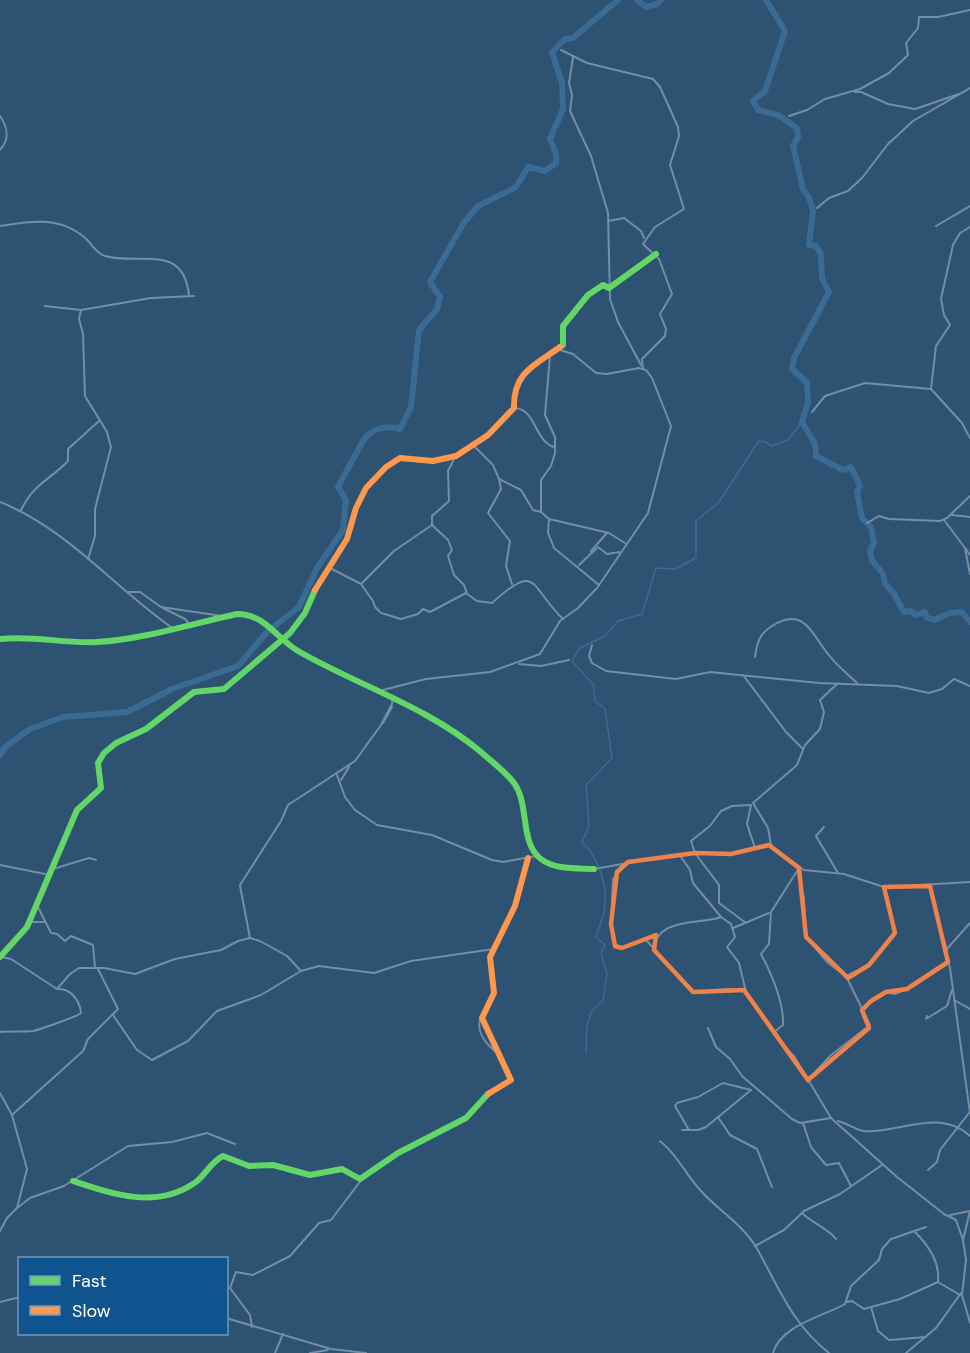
<svg xmlns="http://www.w3.org/2000/svg" width="970" height="1353" font-family="'DM Sans',sans-serif">
	<style>
		.lines { fill: none; stroke-linecap: round; stroke-linejoin: round }
		.stream { stroke: #3a6b95; stroke-width: 1.5 }
		.river { stroke: #3a6b95; stroke-width: 6 }
		.street { stroke: #748ea6; stroke-width: 2 }
		.fast { stroke: #63d668; stroke-width: 6 }
		.slow { stroke: #ff974d; stroke-width: 6 }
		.marked { fill: none; stroke: #ee8249; stroke-width: 4.5; stroke-linejoin: round }
	</style>
	<rect width="100%" height="100%" fill="#2d5272"/>
	<g class="lines">
		<!-- stream -->
		<path class="stream" d="M586,1053L587,1024L592,1011L603,1000L607,973L601,953L605,945L596,937C599,927 605,915 605,904C607,883 597,856 582,842L589,826L586,785L612,758L605,709L595,701L593,684L572,661L580,648L605,636L618,621L642,614L656,568L675,569L696,558V521L719,502L758,442L764,441L772,446L788,440L802,422"/>
		<!-- river -->
		<g class="river">
			<polyline points="637,0 646,7 657,4 661,0"/>
			<polyline points="766,0 785,31 765,91 753,101 758,110 778,115 797,128 798,137 793,146 803,189 809,197 813,211 809,245 816,246 821,254 822,278 829,292 794,358 792,369 807,383 808,402 802,422 815,444 816,456 843,470 851,467 860,486 857,492 862,518 871,527 874,543 870,551 872,560 883,574 885,583 894,594 904,612 910,611 916,615 925,612 926,617 934,620 950,613 962,612 970,622"/>
			<path d="M0,755L5,747L30,729L63,717L127,712L172,689L238,666L267,632L299,607L317,568L343,530L346,500L338,487L364,439C374,427 386,425 400,429L411,407L419,330L437,309L440,297L430,282L463,224L478,206L516,187L528,167L545,171L556,163V154L550,139L563,109L562,83L552,52L565,39L573,38L618,0"/>
		</g>
		<!-- street -->
		<g class="street">
			<polyline points="561,50 587,63 653,79 660,87 678,127 679,136 670,165 684,209 655,227 643,244 659,259 672,294 660,314 666,329 665,336 642,359 643,369"/>
			<polyline points="573,57 569,83 572,95 570,111 591,156 608,213 610,299 618,322 641,365"/>
			<polyline points="855,92 861,92 888,104 915,109 959,94"/>
			<path d="M0,116C8,128 10,139 0,150"/>
			<polyline points="789,116 807,110 825,99 860,89 889,73 908,55 906,43 918,28 919,17 938,17 970,10"/>
			<polyline points="817,208 829,198 848,191 862,178 888,144 913,121 970,88"/>
			<polyline points="608,221 624,218 641,231 644,238"/>
			<path d="M0,226C29,221 59,216 84,237C92,243 95,253 105,256C140,266 183,242 189,295"/>
			<polyline points="936,226 970,206"/>
			<polyline points="45,306 81,310 151,298 194,296"/>
			<polyline points="81,310 79,319 83,334 85,396 107,432 111,447 95,509 95,536 88,559"/>
			<polyline points="550,356 545,415 555,437 555,453 551,466 541,480 541,512 549,519 548,533 554,548 599,585"/>
			<polyline points="931,389 936,346 950,325 944,315 941,299 953,245 960,233 970,227"/>
			<path d="M514,408C536,408 534,441 554,447"/>
			<polyline points="812,412 825,396 865,383 931,389 962,423 970,438"/>
			<polyline points="474,446 493,465 499,479 521,490 533,510 541,512"/>
			<polyline points="499,479 501,489 488,513 510,541 506,566 512,584"/>
			<path d="M0,502C66,528 114,587 171,627"/>
			<path d="M21,510C35,482 49,481 68,461V449L99,421"/>
			<polyline points="952,515 970,517"/>
			<polyline points="549,519 609,533 625,543"/>
			<polyline points="944,520 965,548 970,574"/>
			<polyline points="867,523 879,516 889,519 940,521 947,518 970,496"/>
			<path d="M432,525L448,540L452,550L448,556L454,575L464,585L467,594L477,601L492,603C538,561 529,586 563,619"/>
			<polyline points="965,548 970,555"/>
			<polyline points="591,551 607,533"/>
			<polyline points="579,565 598,547 607,554 620,552"/>
			<polyline points="328,567 361,584 373,601 375,607 381,613 401,619 418,614 423,609 430,612 466,593"/>
			<polyline points="361,584 394,551 432,525 432,516 449,501 448,471 454,459"/>
			<polyline points="129,592 140,592 161,607 222,616"/>
			<polyline points="163,608 185,619 190,625"/>
			<polyline points="592,645 589,656 592,663 606,671 676,679 710,672 819,683 897,686 929,693 942,689 954,679 970,686"/>
			<path d="M755,657C757,643 759,634 772,626C804,606 811,633 828,654C837,666 848,674 858,684"/>
			<polyline points="519,664 541,666 569,660"/>
			<polyline points="743,675 786,732 803,749"/>
			<polyline points="383,690 426,679 490,672 540,654 560,621 578,608 597,588 648,513 671,426 652,378 646,370 639,368 607,374 596,373 573,354 557,349"/>
			<polyline points="383,723 392,707"/>
			<polyline points="337,775 345,797 355,810 377,825 432,835 492,860 503,862 536,856"/>
			<polyline points="341,780 349,767"/>
			<polyline points="751,805 747,824 755,848"/>
			<polyline points="824,827 816,836 838,873"/>
			<polyline points="771,845 768,828 753,803 797,765 805,745 820,729 824,712 820,700 837,684"/>
			<polyline points="679,854 690,870 693,883 721,917 731,924 735,937 727,947 739,963 746,992 782,1045 794,1056 831,1118 897,1177 944,1214 956,1220 963,1240"/>
			<polyline points="626,864 613,879 611,924 615,946 620,949 646,940 695,993 727,989 745,990"/>
			<polyline points="0,865 50,875"/>
			<polyline points="53,869 89,858 96,860"/>
			<polyline points="594,869 679,854 731,854 769,845 804,870 844,874 884,887 970,882"/>
			<polyline points="798,873 804,898 806,937 828,963 846,976 870,1025 831,1055 808,1080"/>
			<polyline points="930,886 950,968 970,1113"/>
			<polyline points="38,907 51,933 57,934 65,941 71,936 93,945 95,968"/>
			<polyline points="29,922 44,922"/>
			<polyline points="746,923 719,903 719,885 695,853 691,841 710,826 721,811 732,806 751,805"/>
			<polyline points="733,928 769,913"/>
			<polyline points="250,938 241,891 240,885 281,821 288,805 355,761 381,725 392,704 393,696"/>
			<polyline points="645,939 657,937"/>
			<path d="M654,949C657,917 699,925 721,917"/>
			<polyline points="946,950 970,923"/>
			<polyline points="2,957 11,959 57,989 70,974 79,968 104,968 135,974 175,959 221,950 238,941 250,938 260,941 287,956 301,971"/>
			<path d="M846,976L869,965L894,933C895,916 885,904 884,887"/>
			<polyline points="954,1000 970,1009"/>
			<polyline points="862,1010 878,996 886,992 895,994 907,989 948,962"/>
			<polyline points="113,1015 137,1050 152,1060 188,1041 217,1011 261,995 301,971 319,966 374,973 411,961 494,949"/>
			<polyline points="927,1016 926,1019 947,1006 952,990"/>
			<path d="M481,1017C475,1031 486,1044 496,1052"/>
			<polyline points="708,1028 716,1047 730,1059 742,1076 792,1119 800,1123 831,1118"/>
			<path d="M0,1032C11,1031 22,1032 33,1031C38,1030 79,1016 81,1013C80,1002 72,989 59,989"/>
			<path d="M773,1033L783,1025C784,1002 772,975 761,954L769,944L771,912L799,868"/>
			<polyline points="0,1093 12,1115 27,1169 17,1208 7,1218 0,1231"/>
			<polyline points="12,1115 83,1051 88,1039 118,1009 98,969"/>
			<polyline points="718,1117 730,1135 757,1149 772,1187"/>
			<path d="M838,1121C847,1123 856,1130 864,1131C897,1134 940,1107 970,1136"/>
			<polyline points="803,1123 811,1147 826,1165 839,1163 851,1186"/>
			<polyline points="682,1130 698,1130 706,1127 751,1090"/>
			<polyline points="689,1130 675,1106 677,1103 698,1097 723,1083 751,1090"/>
			<path d="M660,1141C678,1155 685,1174 701,1191C718,1210 742,1224 756,1247C779,1287 791,1323 829,1353"/>
			<polyline points="928,1170 937,1162 940,1150 969,1113"/>
			<polyline points="17,1208 30,1198 64,1186 128,1146 172,1142 207,1133 235,1144"/>
			<polyline points="970,1211 963,1240 966,1260 962,1295 970,1323"/>
			<path d="M802,1213C813,1224 827,1227 836,1239"/>
			<polyline points="950,1215 970,1211"/>
			<path d="M914,1231C928,1245 940,1261 938,1282"/>
			<polyline points="755,1246 784,1230 804,1211 840,1194 882,1165"/>
			<polyline points="0,1302 20,1297"/>
			<polyline points="847,1302 852,1301 864,1309 900,1299 938,1282 960,1295"/>
			<polyline points="871,1307 878,1331 889,1340 926,1337"/>
			<polyline points="226,1318 331,1349 366,1353"/>
			<polyline points="252,1327 250,1315 230,1288 236,1272 253,1275 290,1256 319,1223 331,1220 362,1179"/>
			<polyline points="275,1353 283,1334"/>
			<polyline points="310,1353 328,1350"/>
			<path d="M773,1353C781,1325 822,1317 845,1304L851,1286L879,1260L882,1249L891,1239L926,1227"/>
			<polyline points="906,1353 936,1328 961,1293"/>
		</g>
		<!-- fast -->
		<g class="fast">
			<polyline points="560,347 563,345 563,326 588,295 603,285 609,288 656,254"/>
			<path d="M0,639C33,635 64,644 97,642C144,639 191,624 237,614C265,614 276,638 298,651C359,686 426,706 481,752C492,762 506,772 514,783C530,805 519,842 541,859C555,870 577,868 594,869"/>
			<polyline points="0,957 27,927 77,810 101,788 98,763 104,753 116,743 146,729 194,692 224,689 290,633 305,613 315,590"/>
			<path d="M73,1181C112,1194 155,1209 193,1184C205,1177 209,1163 223,1156L249,1166L273,1165L310,1175L342,1169L360,1179L398,1153L466,1118L488,1094"/>
		</g>
		<!-- slow -->
		<g class="slow">
			<path d="M315,590L347,539L356,508L366,488L386,467L400,458L433,461L456,456L488,435L514,408C513,372 535,365 560,347"/>
			<polyline points="488,1094 511,1080 482,1018 494,993 490,957 515,906 528,858"/>
		</g>
	</g>
	<!-- marked area -->
	<path class="marked" d="M769,845L799,868L806,937L848,978L869,965L895,933L884,887L930,886L948,962L907,989L886,992L871,1001L862,1010L869,1028L808,1080L744,990L693,992L654,950L656,935L622,948L615,946L611,924L617,872L628,862L695,853L731,854Z"/>
	<!-- legend -->
	<rect x="18" y="1257" width="210" height="78" fill="#10548f" stroke="#7098bc" stroke-width="1.5"/>
	<rect x="30" y="1276" width="30" height="9" fill="#63d668" stroke="#7098bc" stroke-width="1.5"/>
	<text x="72" y="1287" font-size="18" fill="#ffffff">Fast</text>
	<rect x="30" y="1306" width="30" height="9" fill="#ff974d" stroke="#7098bc" stroke-width="1.5"/>
	<text x="72" y="1317" font-size="18" fill="#ffffff">Slow</text>
</svg>
